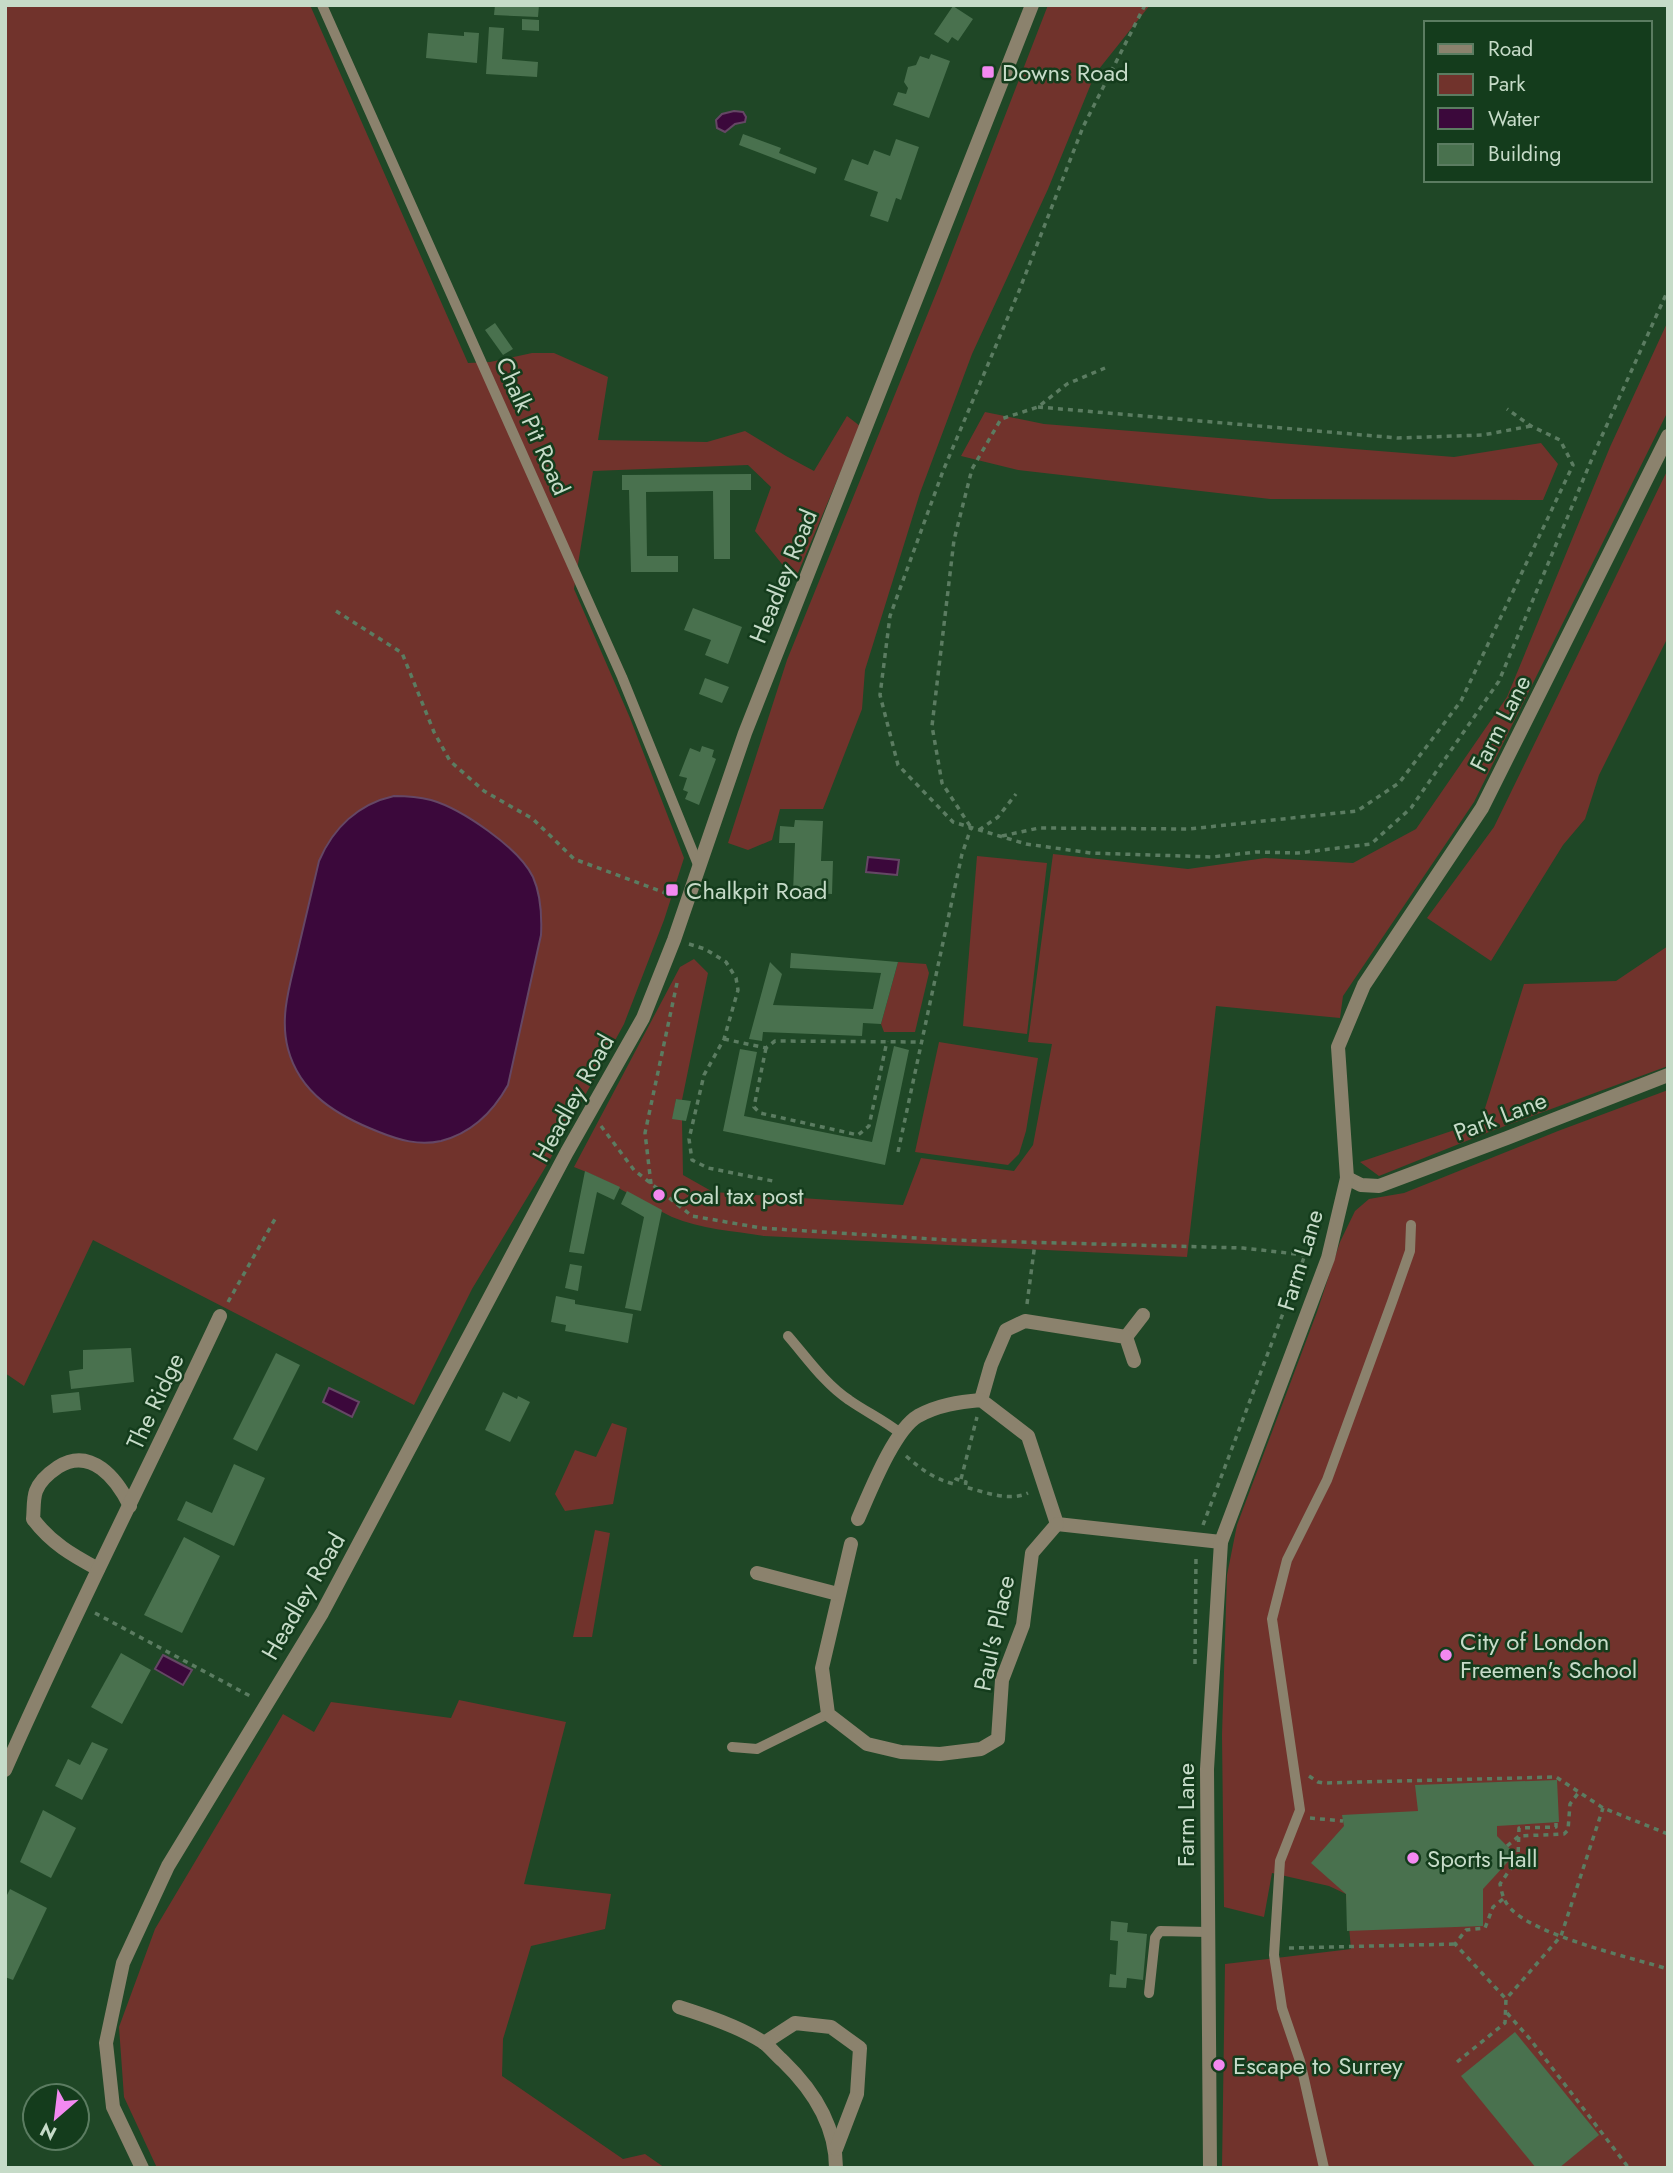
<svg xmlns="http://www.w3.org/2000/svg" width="1673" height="2173" font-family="Jost,sans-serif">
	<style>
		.green { fill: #71332c }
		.water { fill: #3b083b; stroke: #654765; stroke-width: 2 }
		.building { fill: #49714e }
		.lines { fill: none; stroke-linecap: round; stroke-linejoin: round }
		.path { stroke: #5b7c61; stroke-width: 3.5; stroke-dasharray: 5 5; stroke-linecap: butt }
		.service { stroke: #8b826d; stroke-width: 10 }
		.minor { stroke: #8b826d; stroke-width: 14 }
		.tertiary { stroke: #8b826d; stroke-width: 14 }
		.poi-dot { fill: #f389f1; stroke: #143c1c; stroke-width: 2.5 }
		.labels { text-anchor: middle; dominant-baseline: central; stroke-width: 5; stroke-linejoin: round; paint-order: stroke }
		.poi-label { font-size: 24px; fill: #c6dbc8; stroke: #143c1c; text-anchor: start }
		.street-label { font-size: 24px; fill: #c6dbc8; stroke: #143c1c }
	</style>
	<rect width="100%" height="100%" fill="#1f4726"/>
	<!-- green -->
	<g class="green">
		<polygon points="5,5 310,5 468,363 490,362 532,353 554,353 608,377 598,440 707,442 745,431 786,456 814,471 847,416 860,426 795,580 755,531 771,487 748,465 593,471 574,589 630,718 684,858 664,920 624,1024 548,1163 472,1289 414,1405 93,1240 24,1386 5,1373"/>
		<polygon points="1048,5 1150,5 1095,74 1048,189 972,354 920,493 865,670 862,709 823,809 780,809 772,840 748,850 728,843 787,660 939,286"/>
		<path d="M1668,321V411L1474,802L1343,996L1340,1018L1216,1006L1187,1257L764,1236C734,1231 700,1229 672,1217C639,1201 609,1180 574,1167L680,967L694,959L708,973L682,1100L676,1099L673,1118L682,1120L683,1175L713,1192L903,1205L921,1158L1014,1171L1033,1145L1052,1044L1028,1042L1053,854L1188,869L1265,858L1353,863L1416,829L1507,697L1610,447Z"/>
		<polygon points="985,412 1044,424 1454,457 1541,443 1558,464 1543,500 1270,499 1018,470 961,456"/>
		<polygon points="1668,469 1668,637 1599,775 1585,819 1563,845 1491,961 1427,918 1494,827"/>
		<polygon points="977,856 1047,863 1027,1034 963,1026"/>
		<polygon points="1668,946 1668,1066 1489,1132 1379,1176 1360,1162 1481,1121 1524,984 1616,981"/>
		<polygon points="898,962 926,964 929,973 915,1032 884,1032 881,1024"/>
		<polygon points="939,1042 1038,1058 1026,1131 1019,1154 1008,1165 915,1152"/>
		<polygon points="1668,1090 1668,2168 1222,2168 1225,1964 1351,1949 1346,1894 1329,1886 1272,1873 1264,1917 1224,1907 1222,1735 1227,1575 1237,1525 1317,1312 1340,1242 1355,1211 1369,1199 1404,1193 1558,1131"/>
		<polygon points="612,1423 627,1428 613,1504 565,1511 555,1494 575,1450 596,1457"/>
		<polygon points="595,1530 610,1533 592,1637 573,1637"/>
		<polygon points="459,1700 566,1722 524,1884 611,1894 605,1929 531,1946 503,2039 502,2076 623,2159 645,2154 665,2168 157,2168 124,2097 119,2027 155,1929 283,1714 314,1732 331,1702 451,1718"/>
	</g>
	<!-- water -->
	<g class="water">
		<polygon points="734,111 743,112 746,117 745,122 735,124 725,132 717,128 716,120 722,114"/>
		<path d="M394,796C407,796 419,797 431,800C462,809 519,848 533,877C541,895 542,915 541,935L508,1085C493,1112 472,1133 441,1141C419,1146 399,1140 379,1132C338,1116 300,1094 288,1049C279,1015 291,982 298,950C305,920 312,891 319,861C333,828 358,804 394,796Z"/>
		<polygon points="868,857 899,860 897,875 866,872"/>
		<polygon points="329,1388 359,1402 352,1417 323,1402"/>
		<polygon points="163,1655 192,1670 183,1685 155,1669"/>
	</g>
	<!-- building -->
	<g class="building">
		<polygon points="495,5 539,5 538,17 494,15"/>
		<polygon points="953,6 973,19 958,41 952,37 948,43 934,34"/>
		<polygon points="522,19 539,20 539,31 522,30"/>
		<polygon points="489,27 504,28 502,59 538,62 537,77 486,74"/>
		<polygon points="464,32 479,33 477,63 426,58 428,33 464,36"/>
		<polygon points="931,54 950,61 929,118 893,105 898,92 906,94 908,88 904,82 908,67 916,65 920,56 929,59"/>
		<polygon points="743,134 781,148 779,153 817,168 815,174 739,145"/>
		<polygon points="896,139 919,147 901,200 896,198 888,222 870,216 878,192 844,180 852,159 868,165 874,150 890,156"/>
		<polygon points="495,323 513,349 503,355 485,330"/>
		<polygon points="751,474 751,490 730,490 730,559 714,559 713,491 646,492 647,556 678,556 678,572 631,572 629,490 622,490 622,475"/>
		<polygon points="693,608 742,627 728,664 705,655 711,640 684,630"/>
		<polygon points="705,678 729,687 722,703 699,694"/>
		<polygon points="702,746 714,750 712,757 716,759 699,805 685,799 688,792 683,790 687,778 679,776 690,748 700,752"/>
		<polygon points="795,820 823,821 821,861 833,861 832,894 793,892 795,843 779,843 780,826 794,827"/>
		<polygon points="791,953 898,962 881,1024 863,1023 862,1036 763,1032 762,1041 749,1039 770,962 782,974 773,1005 873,1009 881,973 790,968"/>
		<polygon points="894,1046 909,1050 885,1165 723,1131 740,1049 757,1052 744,1116 872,1142"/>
		<polygon points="676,1099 691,1101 686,1121 672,1119"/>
		<polygon points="585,1171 620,1187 614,1200 597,1192 584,1254 569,1252"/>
		<polygon points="627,1191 662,1210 641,1311 625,1308 644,1217 621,1204"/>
		<polygon points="570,1264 582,1266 578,1291 565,1288"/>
		<polygon points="556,1296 575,1300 575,1304 633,1314 628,1343 565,1331 566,1325 551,1322"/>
		<polygon points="131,1348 134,1382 71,1389 69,1371 83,1369 83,1350"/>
		<polygon points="276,1353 300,1365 257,1451 233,1439"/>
		<polygon points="79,1392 81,1410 53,1413 51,1395"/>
		<polygon points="503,1392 517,1399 518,1396 530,1402 510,1442 485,1430"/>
		<polygon points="234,1464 265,1478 234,1546 177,1520 186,1501 212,1513"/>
		<polygon points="184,1537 220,1556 182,1633 144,1615"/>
		<polygon points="121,1653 151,1670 122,1724 91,1707"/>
		<polygon points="92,1742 108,1749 82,1800 55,1786 68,1759 80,1765"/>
		<polygon points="1557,1780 1559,1822 1497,1826 1497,1836 1515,1854 1483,1889 1483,1926 1347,1931 1346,1894 1311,1863 1344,1826 1342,1815 1418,1811 1415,1785"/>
		<polygon points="43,1810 76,1828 51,1878 20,1862"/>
		<polygon points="10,1889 47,1908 13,1980 5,1977 5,1899"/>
		<polygon points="1111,1921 1128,1923 1127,1932 1147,1934 1143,1980 1127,1978 1126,1988 1109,1987 1110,1974 1116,1975 1118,1941 1110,1940"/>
		<polygon points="1515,2032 1599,2135 1559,2168 1536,2168 1461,2076"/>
	</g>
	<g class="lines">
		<!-- path -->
		<g class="path">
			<polyline points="1145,5 1083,127 1019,291 943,471 890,616 880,695 898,765 953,822 1026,844 1091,853 1212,857 1256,852 1298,853 1371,844 1411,808 1499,681 1596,449 1668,290"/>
			<polyline points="1038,407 1398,438 1483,435 1531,426"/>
			<polyline points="336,611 402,653 434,732 450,761 484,791 533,819 574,859 671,895"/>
			<polyline points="970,826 942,783 932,726 954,540 972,469 1001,419 1038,407 1067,384 1105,368"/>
			<polyline points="979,830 998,817 1016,794"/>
			<polyline points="1002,836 1039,828 1189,829 1357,811 1399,783 1461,701 1573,465 1560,440 1531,426 1507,409"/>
			<polyline points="689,944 705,949 726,962 736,978 738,990 724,1039 704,1075 689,1139 692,1160 708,1168 773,1181"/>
			<polyline points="724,1039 766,1048 775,1041 922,1042"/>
			<polyline points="766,1048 754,1107 760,1113 858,1135 869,1126 887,1041"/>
			<polyline points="601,1126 634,1170 692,1216 761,1228 948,1240 1243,1248 1305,1255"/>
			<polyline points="898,1152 962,854 971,828"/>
			<polyline points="651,1184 645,1133 677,983"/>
			<polyline points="228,1302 275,1219"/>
			<polyline points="1027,1304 1035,1243"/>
			<path d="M906,1456C921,1469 934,1479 954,1484L956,1479L966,1482L965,1487C985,1492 1009,1502 1028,1493"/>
			<polyline points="961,1479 977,1417"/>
			<polyline points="1203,1525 1305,1255"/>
			<polyline points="95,1613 252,1697"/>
			<polyline points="1195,1664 1196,1556"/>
			<polyline points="1309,1776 1318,1782 1323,1783 1556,1777 1603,1808 1668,1834"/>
			<polyline points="1310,1818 1343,1821"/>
			<path d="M1556,1823V1827L1519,1828L1518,1858L1500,1884C1502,1894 1504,1902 1511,1909C1537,1936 1629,1957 1668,1969"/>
			<polyline points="1507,1846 1519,1836 1564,1834 1568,1830 1570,1804 1579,1792"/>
			<polyline points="1503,1899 1493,1907 1485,1928 1466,1930 1455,1944 1506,1999"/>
			<polyline points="1289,1948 1455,1944"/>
			<polyline points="1507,2013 1530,2039 1628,2167"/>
			<polyline points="1457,2062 1505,2023 1506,1999 1561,1936 1603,1808"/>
		</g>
		<!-- service -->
		<g class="service">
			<polyline points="322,5 622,677 699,867"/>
			<path d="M788,1336C807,1358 825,1384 849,1400C866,1412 884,1420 900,1433"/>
			<polyline points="732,1747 757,1749 828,1714"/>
			<polyline points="1149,1993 1155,1938 1160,1931 1208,1932"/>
			<polyline points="1324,2168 1300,2061 1282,2008 1274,1955 1280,1861 1300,1810 1272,1619 1287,1560 1327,1480 1392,1302 1410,1251 1411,1225"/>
		</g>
		<!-- minor -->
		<g class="minor">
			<polyline points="1347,1178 1361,1185 1379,1186 1507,1138 1668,1075"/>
			<polyline points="1126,1337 1143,1315"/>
			<polyline points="981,1400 991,1365 1006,1330 1025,1321 1126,1337 1134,1361"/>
			<path d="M858,1519C870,1492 894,1430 918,1416C938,1405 959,1402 981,1400L1028,1436L1057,1524L1221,1542"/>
			<polyline points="851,1544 822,1668 828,1714 867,1744 901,1752 940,1754 981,1749 998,1739 1002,1680 1023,1625 1032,1553 1057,1524"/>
			<path d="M98,1569C72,1555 51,1543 33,1519C34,1510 33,1499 36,1491C40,1480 49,1473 58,1467C91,1446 117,1479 130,1506"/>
			<polyline points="757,1573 838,1594"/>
			<path d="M5,1770C72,1617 149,1468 220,1316"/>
			<path d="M679,2007C707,2016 737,2026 763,2042C770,2047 776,2055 783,2061C812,2089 836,2125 836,2168"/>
			<polyline points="764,2043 795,2023 831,2027 860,2048 857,2094 836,2149"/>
			<polyline points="142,2168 113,2107 106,2043 123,1963 168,1866 322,1613 567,1152 643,1018 674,940 745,733 1032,5"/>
		</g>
		<!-- tertiary -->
		<polyline class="tertiary" points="1210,2168 1207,1769 1221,1542 1328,1258 1347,1178 1338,1047 1364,985 1482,808 1668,436"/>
	</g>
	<!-- markers -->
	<g class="poi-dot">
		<rect x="981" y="65" width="14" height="14" rx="3.5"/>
		<rect x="665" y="883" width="14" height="14" rx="3.5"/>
		<circle cx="659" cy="1195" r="7"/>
		<circle cx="1446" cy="1655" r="7"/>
		<circle cx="1413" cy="1858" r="7"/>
		<circle cx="1219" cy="2065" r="7"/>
	</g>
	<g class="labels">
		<!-- poi labels -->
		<g class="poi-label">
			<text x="1002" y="72">Downs Road</text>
			<text x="686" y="890">Chalkpit Road</text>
			<text x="673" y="1195">Coal tax post</text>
			<text x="1460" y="1641">City of London<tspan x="1460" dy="28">Freemen's School</tspan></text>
			<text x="1427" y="1858">Sports Hall</text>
			<text x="1233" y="2065">Escape to Surrey</text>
		</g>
		<!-- street labels -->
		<g class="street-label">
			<text transform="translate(533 426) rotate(66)">Chalk Pit Road</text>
			<text transform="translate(783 576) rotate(-68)">Headley Road</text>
			<text transform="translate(1500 723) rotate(-63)">Farm Lane</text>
			<text transform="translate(573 1098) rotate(-61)">Headley Road</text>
			<text transform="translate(1500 1116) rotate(-21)">Park Lane</text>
			<text transform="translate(1300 1260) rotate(-73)">Farm Lane</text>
			<text transform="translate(155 1401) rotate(-65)">The Ridge</text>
			<text transform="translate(303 1596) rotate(-60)">Headley Road</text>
			<text transform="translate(994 1633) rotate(-78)">Paul's Place</text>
			<text transform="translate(1185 1815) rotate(-90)">Farm Lane</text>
		</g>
	</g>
	<!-- border -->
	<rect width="1673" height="2173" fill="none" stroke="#c6dbc8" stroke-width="14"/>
	<!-- legend -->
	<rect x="1424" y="21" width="228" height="161" fill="#143c1c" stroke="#5b7c61" stroke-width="2"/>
	<rect x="1438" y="44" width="35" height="10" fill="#8b826d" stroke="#5b7c61" stroke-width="2"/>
	<text x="1488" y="56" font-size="21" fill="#c6dbc8">Road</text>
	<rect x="1438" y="74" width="35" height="21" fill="#71332c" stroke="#5b7c61" stroke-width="2"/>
	<text x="1488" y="91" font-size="21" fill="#c6dbc8">Park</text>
	<rect x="1438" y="108" width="35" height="21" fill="#3b083b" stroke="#5b7c61" stroke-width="2"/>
	<text x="1488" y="126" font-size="21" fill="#c6dbc8">Water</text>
	<rect x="1438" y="144" width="35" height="21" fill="#49714e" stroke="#5b7c61" stroke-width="2"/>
	<text x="1488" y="161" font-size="21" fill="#c6dbc8">Building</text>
	<!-- north arrow -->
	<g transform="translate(56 2117) rotate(208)"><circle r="33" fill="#143c1c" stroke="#5b7c61" stroke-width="2"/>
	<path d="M0-5L12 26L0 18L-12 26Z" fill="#f389f1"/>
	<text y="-10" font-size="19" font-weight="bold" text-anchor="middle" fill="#c6dbc8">N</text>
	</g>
</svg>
